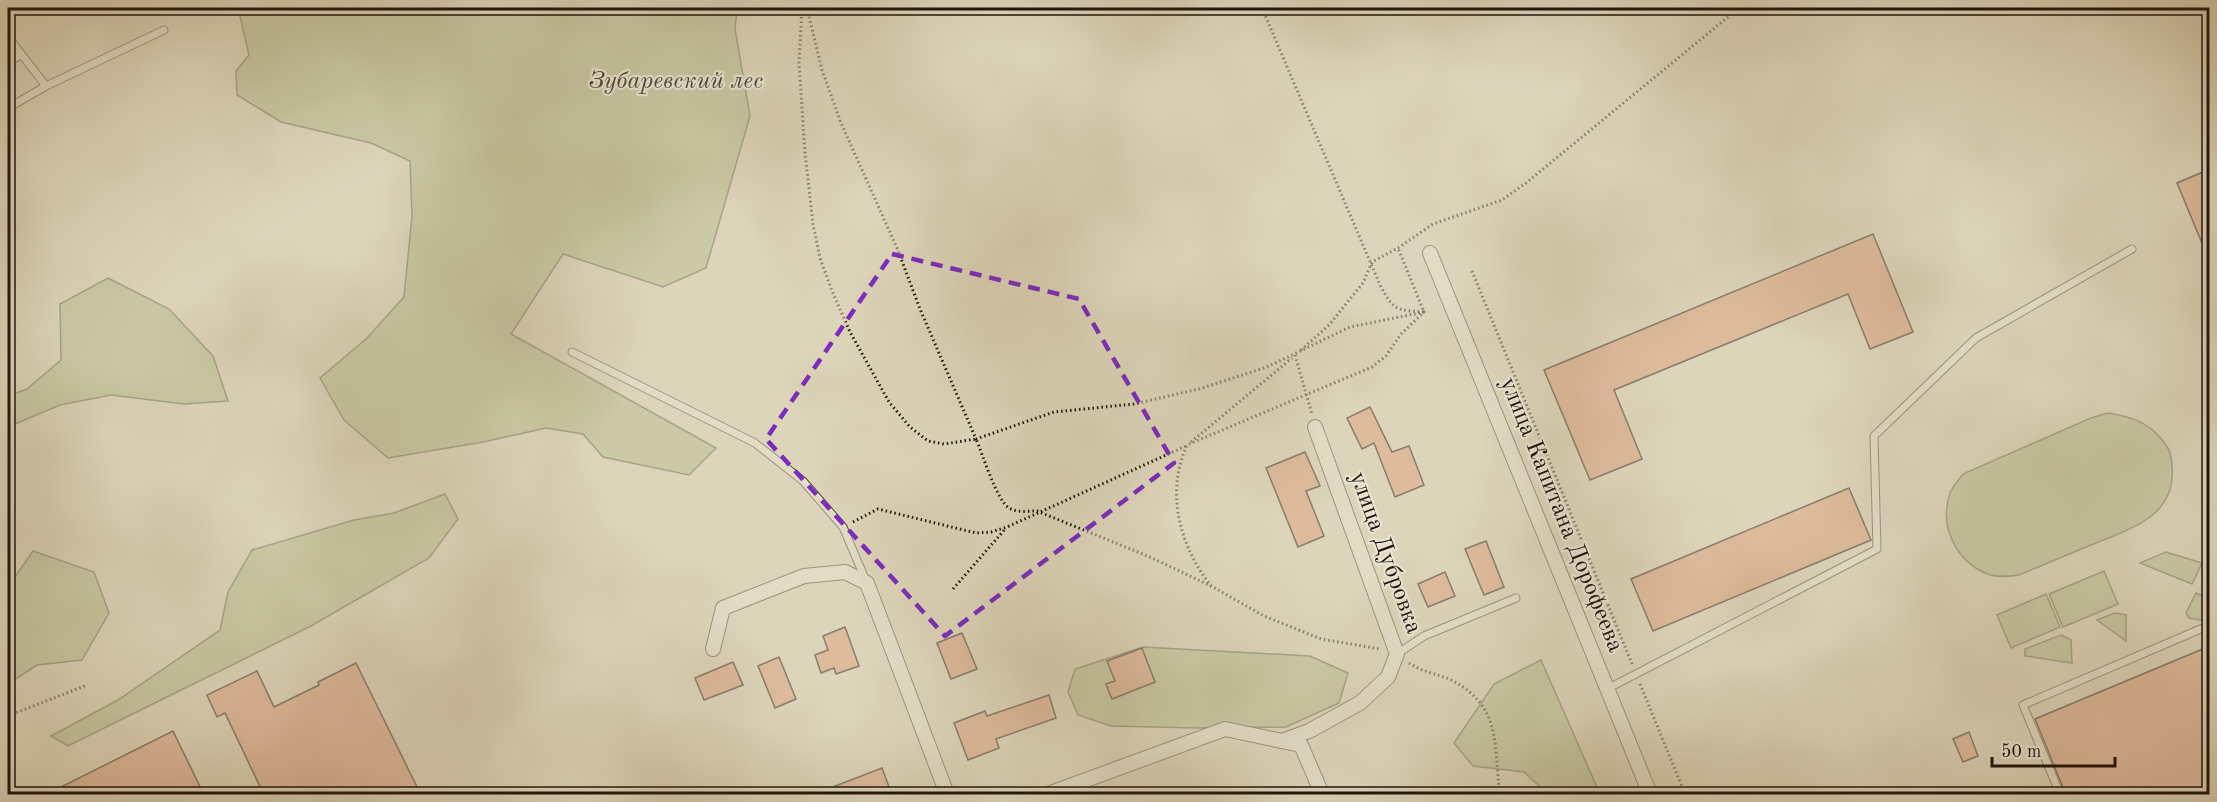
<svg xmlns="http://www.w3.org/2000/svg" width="2217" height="802" font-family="'Old Standard TT',serif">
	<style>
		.green { fill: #b3bd8e; stroke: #69684e; stroke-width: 1.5 }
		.building { fill: #df9b7a; stroke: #1f140d; stroke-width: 1.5 }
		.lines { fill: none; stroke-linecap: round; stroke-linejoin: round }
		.service-casing { stroke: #4e4438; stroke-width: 9 }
		.minor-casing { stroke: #4e4438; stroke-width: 16 }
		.path { stroke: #1f140d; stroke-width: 3; stroke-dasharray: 1.5 3; stroke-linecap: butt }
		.service { stroke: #e9e4d2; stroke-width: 7 }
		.minor { stroke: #e9e4d2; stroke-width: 14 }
		.marked { fill: none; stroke: #7b2cbf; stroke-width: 4.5; stroke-dasharray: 12 8; stroke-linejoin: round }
		.labels { text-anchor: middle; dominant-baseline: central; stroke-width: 4.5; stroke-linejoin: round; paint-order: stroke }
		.park-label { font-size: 24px; font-style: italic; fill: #4b4734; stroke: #e9e4d2 }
		.street-label { font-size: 24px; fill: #1f140d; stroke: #e9e4d2 }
	</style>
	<rect width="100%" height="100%" fill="#ddd5ba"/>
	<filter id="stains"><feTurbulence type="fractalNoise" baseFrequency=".00333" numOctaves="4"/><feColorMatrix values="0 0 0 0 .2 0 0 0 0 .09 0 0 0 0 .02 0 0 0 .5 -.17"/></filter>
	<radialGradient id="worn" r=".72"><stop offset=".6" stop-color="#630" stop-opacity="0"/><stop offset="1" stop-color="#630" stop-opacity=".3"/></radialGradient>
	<!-- green -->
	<g class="green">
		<polygon points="238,8 737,8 735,29 750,116 706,268 663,287 563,254 511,334 716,448 689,475 603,457 583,434 546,428 483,442 388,458 344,420 320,378 366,339 404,297 412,216 410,161 371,143 281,122 237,95 236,71 249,55"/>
		<polygon points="108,278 169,309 213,356 228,401 184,404 111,395 60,405 8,427 8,396 27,389 61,360 60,304"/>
		<path d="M2108,413C2131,417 2149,422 2163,441C2166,445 2169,449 2170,453C2184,513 2136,527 2091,545C2067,555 2043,565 2019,575C2009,576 1997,578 1987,574C1955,560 1939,526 1950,493C1953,486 1959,480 1963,474L2091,418Z"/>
		<polygon points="445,494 458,519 429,558 311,626 68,746 51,736 118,700 220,630 228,592 252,550 354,520 394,513"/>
		<polygon points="33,551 94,572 109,613 82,660 37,665 8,684 8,587"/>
		<polygon points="2166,552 2202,563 2192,584 2140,563"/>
		<polygon points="2104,571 2118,604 2063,627 2049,594"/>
		<polygon points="2196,593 2209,598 2209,619 2205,621 2189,618 2186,613"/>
		<polygon points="2046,594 2060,627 2011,648 1997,615"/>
		<polygon points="2115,613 2126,615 2126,641 2097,620"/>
		<polygon points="2061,635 2071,640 2072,663 2025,656 2025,649"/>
		<polygon points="1143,647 1310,656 1348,673 1339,703 1286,727 1197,728 1111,726 1078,715 1068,692 1075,669"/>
		<polygon points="1541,660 1600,794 1548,794 1524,772 1473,766 1454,743 1494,684"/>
	</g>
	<!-- building -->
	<g class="building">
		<polygon points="2210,169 2210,260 2209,260 2177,183"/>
		<polygon points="1873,234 1913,332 1870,349 1848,294 1614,390 1642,459 1590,480 1544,370"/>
		<polygon points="1370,407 1392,452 1409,446 1424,485 1395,497 1374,443 1362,449 1347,418"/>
		<polygon points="1305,452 1320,486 1306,491 1324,536 1298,547 1266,468"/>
		<polygon points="1849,488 1871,540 1653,631 1631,579"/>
		<polygon points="1486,541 1504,587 1484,595 1465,549"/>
		<polygon points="1445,572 1455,596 1428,607 1418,584"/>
		<polygon points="845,627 859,666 836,674 834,668 821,673 815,655 828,650 823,636"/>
		<polygon points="962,633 977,669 951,679 937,643"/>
		<polygon points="2210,646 2210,795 2066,795 2035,719"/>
		<polygon points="1142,648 1155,682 1112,699 1106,684 1115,681 1107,661"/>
		<polygon points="779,657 796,699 775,708 758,666"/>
		<polygon points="733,662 743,685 704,700 695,678"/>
		<polygon points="356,663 421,795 264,795 225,713 217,717 207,695 257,671 274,707 319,685 318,682"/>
		<polygon points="1049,695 1056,718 996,739 999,748 968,760 954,723 985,711 987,716"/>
		<polygon points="173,731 204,795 68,795 63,786"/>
		<polygon points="1969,732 1978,756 1963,762 1953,739"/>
		<polygon points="882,768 892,795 817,795 817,793"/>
	</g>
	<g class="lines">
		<defs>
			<g id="service">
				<polyline points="8,37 46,86 8,108"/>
				<polyline points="8,62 21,55"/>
				<polyline points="46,86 164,30"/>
				<polyline points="572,352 755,443 803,481 843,527 866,581"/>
				<polyline points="1397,654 1424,636 1516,598"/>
				<polyline points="1607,689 1877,549 1874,436 1976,338 2132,249"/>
				<polyline points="2060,794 2023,705 2210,625"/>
			</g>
			<g id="minor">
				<polyline points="1430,253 1650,794"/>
				<polyline points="713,649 723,608 804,576 845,572 867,583 947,794"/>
				<polyline points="1282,741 1309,731 1360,703 1388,677 1397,654 1315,427"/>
				<polyline points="1048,794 1225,729 1301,745 1322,794"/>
			</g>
		</defs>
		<!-- service casing -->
		<use href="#service" class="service-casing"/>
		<!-- minor casing -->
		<use href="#minor" class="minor-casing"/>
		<!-- path -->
		<g class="path">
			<path d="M802,8L799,63L805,153L813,224L820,258L832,291L850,332L889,402L910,427L928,441L944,444L976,439C983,455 996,499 1009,508C1017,513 1028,511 1037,511L1150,557L1211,586L1264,616L1321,639L1380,649"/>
			<path d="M807,8L822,70L841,123L897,248L920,309L976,439L1054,412L1134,404L1199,389L1267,367L1350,327L1424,312L1401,334L1386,356L1372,367L1187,445C1165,494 1180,546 1211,586"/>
			<path d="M1262,8L1380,285C1394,311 1396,310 1424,312L1398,248"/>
			<polyline points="1472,271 1632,664"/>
			<polyline points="1301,350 1329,325 1363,283 1372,262 1398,248 1433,224 1502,200 1526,183 1739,8"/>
			<polyline points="1295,355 1312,414"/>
			<polyline points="1191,442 1292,358"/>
			<polyline points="853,522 878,509 976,533 991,532 1007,527 1186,446"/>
			<polyline points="953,589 1006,528"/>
			<path d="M1409,663C1422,672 1439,674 1453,681C1503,708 1493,746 1500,794"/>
			<polyline points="1640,684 1685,794"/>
			<polyline points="8,716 87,685"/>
		</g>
		<!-- service -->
		<use href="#service" class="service"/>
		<!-- minor -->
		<use href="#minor" class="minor"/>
	</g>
	<!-- marked area -->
	<path d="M0 0H2217V802H0ZM892,254L1079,299L1174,463L945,636L766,439Z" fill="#ddd5ba" fill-opacity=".55" fill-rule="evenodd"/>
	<path class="marked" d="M892,254L1079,299L1174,463L945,636L766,439Z"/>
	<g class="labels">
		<!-- park labels -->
		<g class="park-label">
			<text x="676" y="82">Зубаревский лес</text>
		</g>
		<!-- street labels -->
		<g class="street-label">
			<text transform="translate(1561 515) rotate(68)">улица Капитана Дорофеева</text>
			<text transform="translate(1385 553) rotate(70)">улица Дубровка</text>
		</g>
	</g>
	<!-- margin -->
	<rect width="2217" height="802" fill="none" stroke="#ddd5ba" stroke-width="30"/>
	<rect x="9" y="9" width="2199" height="784" fill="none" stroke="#1f140d" stroke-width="3"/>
	<rect x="15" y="15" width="2187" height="772" fill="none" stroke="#1f140d" stroke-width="1.5"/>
	<!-- scale -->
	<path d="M1992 757v9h123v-9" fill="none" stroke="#1f140d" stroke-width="3"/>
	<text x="2001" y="757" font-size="18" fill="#1f140d" stroke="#e9e4d2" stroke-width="4.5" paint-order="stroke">50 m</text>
	<rect width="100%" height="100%" filter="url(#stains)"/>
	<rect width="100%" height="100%" fill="url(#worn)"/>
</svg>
